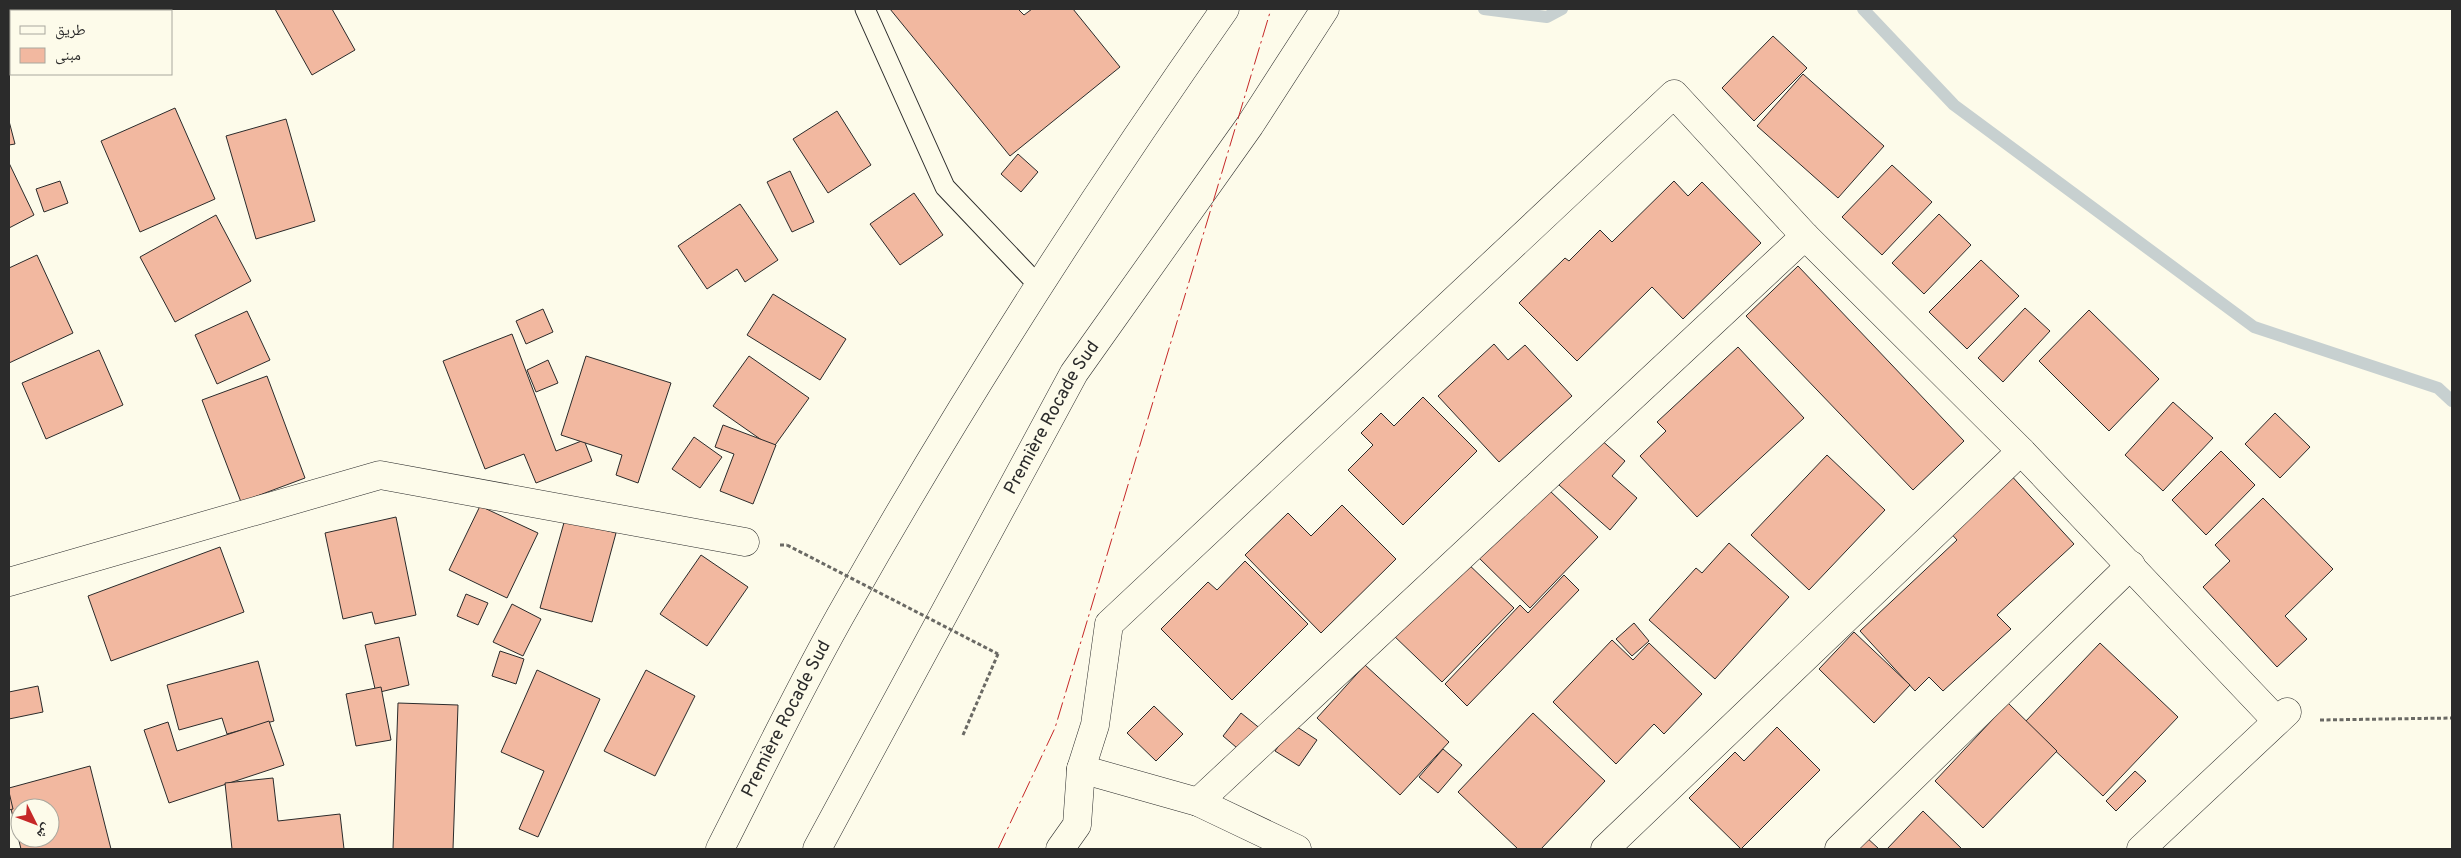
<svg xmlns="http://www.w3.org/2000/svg" width="2461" height="858" font-family="Overpass,'Noto Naskh Arabic',sans-serif">
	<style>
		.lines { fill: none; stroke-linecap: round; stroke-linejoin: round }
		.stream { stroke: #c7d0d0; stroke-width: 12 }
		.building { fill: #f2b8a0; stroke: #2b2b2b; fill-rule: evenodd }
		.service-casing { stroke: #2b2b2b; stroke-width: 21 }
		.minor-casing { stroke: #2b2b2b; stroke-width: 29 }
		.motorway-casing { stroke: #2b2b2b; stroke-width: 29 }
		.path { stroke: #6a6964; stroke-width: 3; stroke-dasharray: 4 2.5; stroke-linecap: butt }
		.service { stroke: #fdfbea; stroke-width: 19 }
		.minor { stroke: #fdfbea; stroke-width: 28 }
		.motorway { stroke: #fdfbea; stroke-width: 28 }
		.path-bridge { stroke: #6a6964; stroke-width: 3; stroke-dasharray: 4 2.5; stroke-linecap: butt }
		.power { stroke: #c62828; stroke-width: 1; stroke-dasharray: 18 4 2.5 4; stroke-linecap: butt }
		.labels { text-anchor: middle; dominant-baseline: central; stroke-width: 4; stroke-linejoin: round; paint-order: stroke }
		.street-label { font-size: 18px; fill: #2b2b2b; stroke: #fdfbea }
	</style>
	<rect width="100%" height="100%" fill="#fdfbea"/>
	<g class="lines">
		<!-- stream -->
		<g class="stream">
			<polyline points="1484,9 1547,17 1562,9"/>
			<polyline points="1863,9 1954,105 2254,327 2438,388 2452,401"/>
		</g>
	</g>
	<!-- building -->
	<g class="building">
		<polygon points="275,9 332,9 355,50 312,75"/>
		<polygon points="890,9 1018,9 1024,15 1032,9 1073,9 1120,67 1010,156"/>
		<polygon points="1773,36 1807,68 1754,121 1722,88"/>
		<polygon points="1803,74 1884,146 1838,198 1757,126"/>
		<polygon points="175,108 215,199 140,232 101,141"/>
		<polygon points="837,111 871,165 828,193 793,139"/>
		<polygon points="286,119 315,221 256,239 226,136"/>
		<polygon points="9,121 15,144 9,145"/>
		<polygon points="1018,154 1038,172 1021,192 1001,174"/>
		<polygon points="9,163 34,215 9,228"/>
		<polygon points="1892,165 1932,202 1882,255 1842,217"/>
		<polygon points="790,171 814,222 792,232 767,182"/>
		<polygon points="60,181 68,203 44,212 36,189"/>
		<polygon points="1674,181 1688,196 1702,182 1761,243 1683,319 1652,287 1577,361 1519,303 1565,258 1569,261 1600,230 1612,242"/>
		<polygon points="914,193 943,235 900,265 870,224"/>
		<polygon points="740,204 778,260 745,282 737,269 707,289 678,246"/>
		<polygon points="1939,214 1971,245 1924,294 1892,263"/>
		<polygon points="216,215 251,281 175,322 140,257"/>
		<polygon points="37,255 73,333 9,363 9,268"/>
		<polygon points="1981,260 2019,296 1967,349 1929,312"/>
		<polygon points="1798,266 1964,441 1913,490 1746,316"/>
		<polygon points="773,294 846,339 820,380 747,335"/>
		<polygon points="2025,308 2050,331 2003,382 1978,358"/>
		<polygon points="543,309 553,332 526,344 516,321"/>
		<polygon points="2089,310 2159,379 2109,431 2039,361"/>
		<polygon points="247,311 270,360 217,384 195,335"/>
		<polygon points="512,334 556,451 584,440 592,461 536,483 524,454 485,469 443,361"/>
		<polygon points="1494,344 1508,360 1525,345 1572,396 1499,462 1438,396"/>
		<polygon points="1738,347 1804,418 1697,517 1640,456 1666,431 1657,422"/>
		<polygon points="99,350 123,405 46,439 22,383"/>
		<polygon points="586,356 671,383 638,483 616,475 622,455 561,435"/>
		<polygon points="749,356 809,398 773,448 713,406"/>
		<polygon points="548,360 558,383 536,392 527,370"/>
		<polygon points="267,376 305,478 241,502 202,400"/>
		<polygon points="1423,397 1477,451 1403,525 1348,470 1373,445 1361,433 1381,413 1394,426"/>
		<polygon points="2173,402 2213,438 2163,491 2125,455"/>
		<polygon points="2275,413 2310,447 2280,478 2245,444"/>
		<polygon points="723,425 776,445 753,504 720,491 734,454 715,447"/>
		<polygon points="694,437 722,457 700,488 672,469"/>
		<polygon points="1599,438 1625,461 1612,476 1637,498 1610,530 1559,485"/>
		<polygon points="2221,451 2255,485 2206,535 2172,500"/>
		<polygon points="1827,455 1885,510 1809,590 1751,535"/>
		<polygon points="2008,472 2074,544 1997,615 2011,629 1943,691 1929,677 1915,691 1860,631 1957,540 1947,529"/>
		<polygon points="1549,490 1598,537 1530,608 1477,556"/>
		<polygon points="2263,498 2333,569 2285,616 2307,639 2277,667 2203,587 2230,561 2215,545"/>
		<polygon points="1342,505 1396,559 1321,633 1245,555 1288,513 1311,536"/>
		<polygon points="480,506 538,533 507,598 449,570"/>
		<polygon points="396,517 416,615 375,624 372,612 343,619 325,533"/>
		<polygon points="565,519 616,533 592,622 540,608"/>
		<polygon points="1729,543 1789,597 1715,679 1649,620 1696,568 1702,573"/>
		<polygon points="220,547 244,612 111,661 88,596"/>
		<polygon points="701,555 748,587 707,646 660,614"/>
		<polygon points="1464,560 1514,608 1442,682 1392,634"/>
		<polygon points="1245,561 1308,624 1232,700 1161,629 1208,582 1217,590"/>
		<polygon points="1564,575 1579,590 1467,706 1445,684 1520,605 1528,613"/>
		<polygon points="466,594 488,603 478,625 457,616"/>
		<polygon points="512,604 541,619 523,656 493,642"/>
		<polygon points="1634,623 1649,641 1632,656 1616,639"/>
		<polygon points="1854,632 1910,685 1874,723 1819,669"/>
		<polygon points="399,637 409,685 376,693 365,645"/>
		<polygon points="1612,640 1633,660 1649,643 1702,694 1664,734 1654,724 1616,764 1553,702"/>
		<polygon points="2100,643 2178,717 2103,796 2025,722"/>
		<polygon points="500,651 524,659 516,684 492,676"/>
		<polygon points="258,661 274,721 227,734 222,718 179,730 167,685"/>
		<polygon points="1365,665 1449,742 1400,795 1317,718"/>
		<polygon points="537,670 600,699 538,837 519,829 544,771 501,752"/>
		<polygon points="646,670 695,696 655,776 604,751"/>
		<polygon points="38,686 43,712 9,719 9,692"/>
		<polygon points="381,687 391,740 356,746 346,694"/>
		<polygon points="398,703 458,705 453,849 393,849"/>
		<polygon points="2008,703 2057,751 1983,828 1935,781"/>
		<polygon points="1154,706 1183,734 1156,761 1127,733"/>
		<polygon points="1241,713 1262,730 1243,753 1223,736"/>
		<polygon points="1533,713 1605,781 1541,849 1518,849 1458,792"/>
		<polygon points="269,721 284,765 169,803 144,730 168,722 177,751"/>
		<polygon points="1294,725 1317,740 1299,766 1275,751"/>
		<polygon points="1777,727 1820,770 1741,849 1689,798 1735,752 1744,761"/>
		<polygon points="1443,749 1462,765 1438,793 1419,777"/>
		<path d="M90,766L111,849H21L9,801V788ZM20,808H50V838H20Z"/>
		<polygon points="2135,771 2146,781 2116,811 2106,801"/>
		<polygon points="273,778 278,821 340,814 344,849 232,849 225,783"/>
		<polygon points="9,792 13,809 9,810"/>
		<polygon points="1923,811 1962,849 1887,849"/>
		<polygon points="1865,836 1879,849 1851,849"/>
	</g>
	<g class="lines">
		<defs>
			<polyline id="service" points="865,9 945,187 1038,285"/>
			<g id="minor">
				<polyline points="9,582 380,475 745,542"/>
				<polyline points="1081,769 1198,802 1297,849"/>
				<polyline points="1198,802 1805,236"/>
				<polyline points="1060,849 1077,825 1081,769 1095,725 1109,624 1674,94 1805,236 2021,451 2277,721"/>
				<polyline points="1605,849 2021,451"/>
				<polyline points="1839,849 2131,565"/>
				<polyline points="2141,849 2287,712"/>
			</g>
			<g id="motorway">
				<path id="s1" d="M720,849C762,767 801,684 847,604C963,399 1090,201 1225,9"/>
				<path id="s2" d="M817,849L1074,373L1250,125L1325,9"/>
			</g>
		</defs>
		<!-- service casing -->
		<use href="#service" class="service-casing"/>
		<!-- minor casing -->
		<use href="#minor" class="minor-casing"/>
		<!-- motorway casing -->
		<use href="#motorway" class="motorway-casing"/>
		<!-- path -->
		<g class="path">
			<polyline points="780,545 787,545"/>
			<polyline points="2320,720 2452,718"/>
			<polyline points="963,735 998,654"/>
		</g>
		<!-- service -->
		<use href="#service" class="service"/>
		<!-- minor -->
		<use href="#minor" class="minor"/>
		<!-- motorway -->
		<use href="#motorway" class="motorway"/>
		<!-- path-bridge -->
		<polyline class="path-bridge" points="787,545 998,654"/>
		<!-- power -->
		<polyline class="power" points="998,849 1055,728 1271,9"/>
	</g>
	<g class="labels">
		<!-- street labels -->
		<g class="street-label">
			<text stroke="none"><textPath href="#s2" startOffset="491">Première Rocade Sud</textPath></text>
			<text stroke="none"><textPath href="#s1" startOffset="146">Première Rocade Sud</textPath></text>
		</g>
	</g>
	<!-- border -->
	<rect width="2461" height="858" fill="none" stroke="#2b2b2b" stroke-width="20"/>
	<!-- legend -->
	<rect x="10" y="10" width="162" height="65" fill="#fdfbea" stroke="#a9a89e"/>
	<rect x="20" y="26" width="25" height="8" fill="#fdfbea" stroke="#a9a89e"/>
	<text x="55" y="35" font-size="15" fill="#2b2b2b">طريق</text>
	<rect x="20" y="48" width="25" height="15" fill="#f2b8a0" stroke="#a9a89e"/>
	<text x="55" y="60" font-size="15" fill="#2b2b2b">مبنى</text>
	<!-- north arrow -->
	<g transform="translate(35 823) rotate(132)"><circle r="24" fill="#fdfbea" stroke="#a9a89e"/>
	<path d="M0-4L9 19L0 12L-9 19Z" fill="#c62828"/>
	<text y="-8" font-size="14" font-weight="bold" text-anchor="middle" fill="#2b2b2b">ش</text>
	</g>
</svg>
